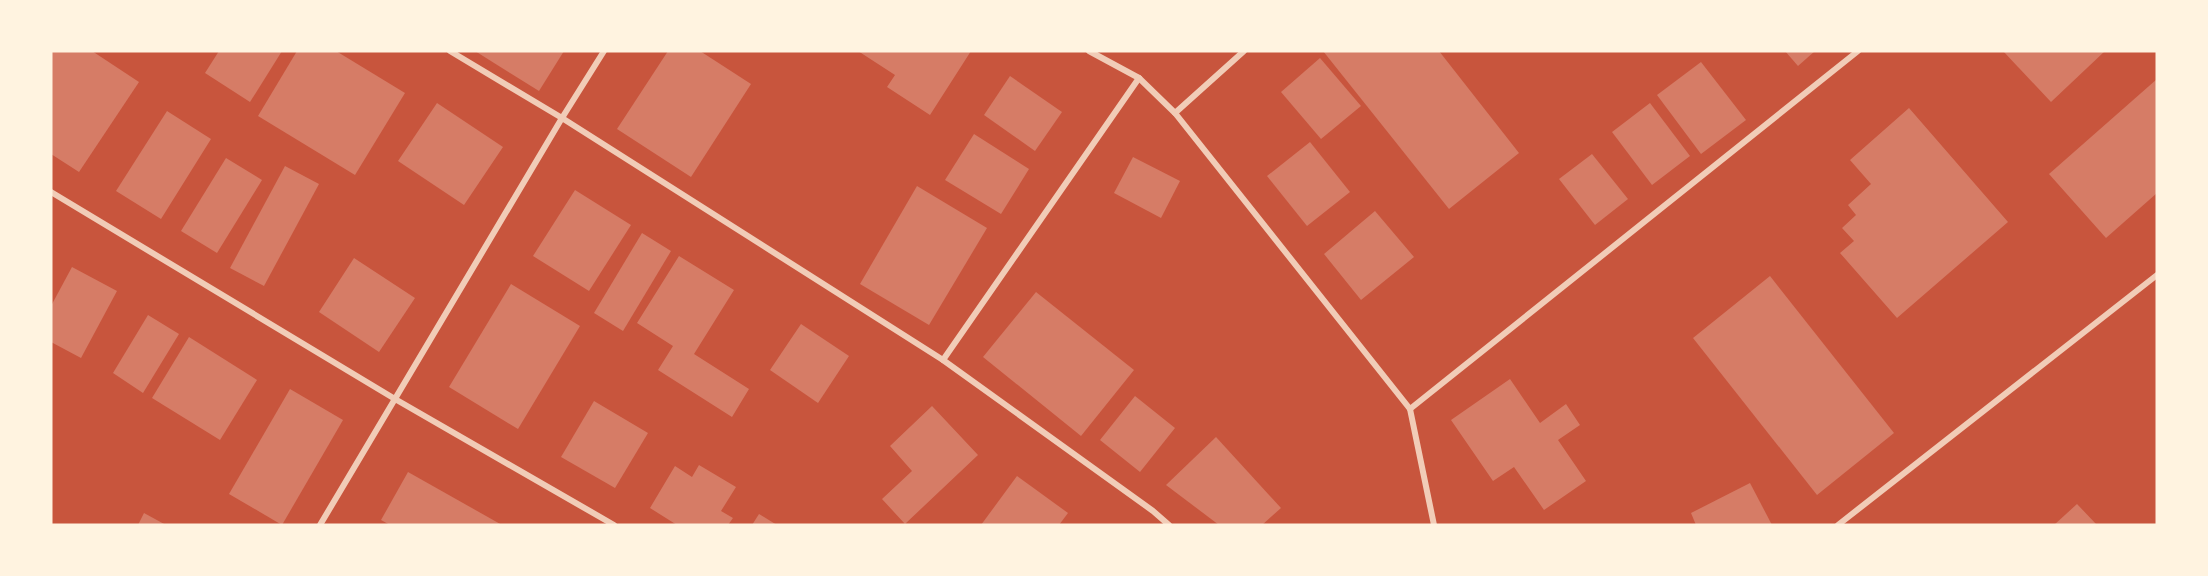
<svg xmlns="http://www.w3.org/2000/svg" width="2208" height="576" font-family="Mulish,sans-serif">
	<style>
		.building { fill: #d67c66 }
		.lines { fill: none; stroke-linecap: round; stroke-linejoin: round }
		.minor { stroke: #f1ccb7; stroke-width: 6 }
	</style>
	<rect width="100%" height="100%" fill="#c8553d"/>
	<!-- building -->
	<g class="building">
		<polygon points="51,51 92,51 139,82 79,172 51,154"/>
		<polygon points="219,51 282,51 250,102 205,73"/>
		<polygon points="297,51 336,51 405,93 355,175 258,116"/>
		<polygon points="475,51 564,51 539,91"/>
		<polygon points="668,51 700,51 751,84 691,177 617,129"/>
		<polygon points="858,51 971,51 930,115 887,87 895,75"/>
		<polygon points="1323,51 1439,51 1519,153 1449,209"/>
		<polygon points="1785,51 1815,51 1798,66"/>
		<polygon points="2003,51 2105,51 2051,102"/>
		<polygon points="1320,58 1361,106 1321,139 1281,92"/>
		<polygon points="1701,62 1746,120 1701,154 1657,95"/>
		<polygon points="1010,76 1062,112 1035,151 984,115"/>
		<polygon points="2157,79 2157,193 2106,238 2049,174"/>
		<polygon points="437,103 503,147 464,205 398,161"/>
		<polygon points="1650,103 1690,156 1652,185 1612,132"/>
		<polygon points="1909,108 2008,222 1897,318 1840,253 1854,241 1842,228 1856,215 1848,205 1871,184 1850,160"/>
		<polygon points="167,111 211,139 161,219 116,191"/>
		<polygon points="974,134 1029,169 1001,214 945,180"/>
		<polygon points="1310,142 1350,192 1307,226 1267,176"/>
		<polygon points="1592,154 1628,199 1595,225 1559,179"/>
		<polygon points="1133,157 1180,181 1161,218 1114,193"/>
		<polygon points="226,158 262,180 217,253 181,231"/>
		<polygon points="285,166 319,184 264,286 230,268"/>
		<polygon points="917,186 987,228 929,325 860,284"/>
		<polygon points="575,190 631,225 589,291 533,256"/>
		<polygon points="1375,211 1414,257 1361,300 1324,254"/>
		<polygon points="642,233 671,251 623,331 594,313"/>
		<polygon points="679,256 734,290 694,354 749,389 732,417 658,370 673,346 637,323"/>
		<polygon points="354,258 415,298 379,352 319,312"/>
		<polygon points="72,267 117,291 81,358 51,342 51,306"/>
		<polygon points="1770,276 1894,433 1817,495 1693,338"/>
		<polygon points="511,284 580,326 518,429 449,387"/>
		<polygon points="1036,292 1134,370 1081,436 983,357"/>
		<polygon points="148,315 179,334 143,393 113,373"/>
		<polygon points="801,324 849,356 818,403 770,370"/>
		<polygon points="189,337 257,380 220,440 152,398"/>
		<polygon points="1510,379 1540,423 1566,404 1580,425 1558,440 1586,481 1544,510 1514,467 1493,481 1451,420"/>
		<polygon points="290,389 343,420 282,525 229,494"/>
		<polygon points="1135,396 1175,428 1140,472 1100,440"/>
		<polygon points="594,401 648,433 615,488 561,457"/>
		<polygon points="932,406 978,455 905,524 882,499 912,471 890,446"/>
		<polygon points="1216,437 1281,508 1262,525 1219,525 1166,485"/>
		<polygon points="699,465 736,487 721,511 733,518 728,525 677,525 650,508 675,466 692,477"/>
		<polygon points="408,472 502,525 390,525 381,520"/>
		<polygon points="1017,476 1068,513 1059,525 981,525"/>
		<polygon points="1750,483 1772,525 1696,525 1691,513"/>
		<polygon points="2077,504 2097,525 2054,525"/>
		<polygon points="144,513 166,525 138,525"/>
		<polygon points="759,514 777,525 752,525"/>
	</g>
	<g class="lines">
		<!-- minor -->
		<g class="minor">
			<polyline points="450,51 562,118 943,360 1153,511 1169,525"/>
			<polyline points="1089,51 1139,78 1175,113 1410,409 1434,525"/>
			<polyline points="1175,113 1244,51"/>
			<polyline points="51,192 395,399 614,525"/>
			<polyline points="943,360 1139,78"/>
			<polyline points="1410,409 1858,51"/>
			<polyline points="320,525 562,118 604,51"/>
			<polyline points="1838,525 2157,275"/>
		</g>
	</g>
	<!-- border -->
	<rect width="2208" height="576" fill="none" stroke="#fff3e0" stroke-width="105"/>
</svg>
